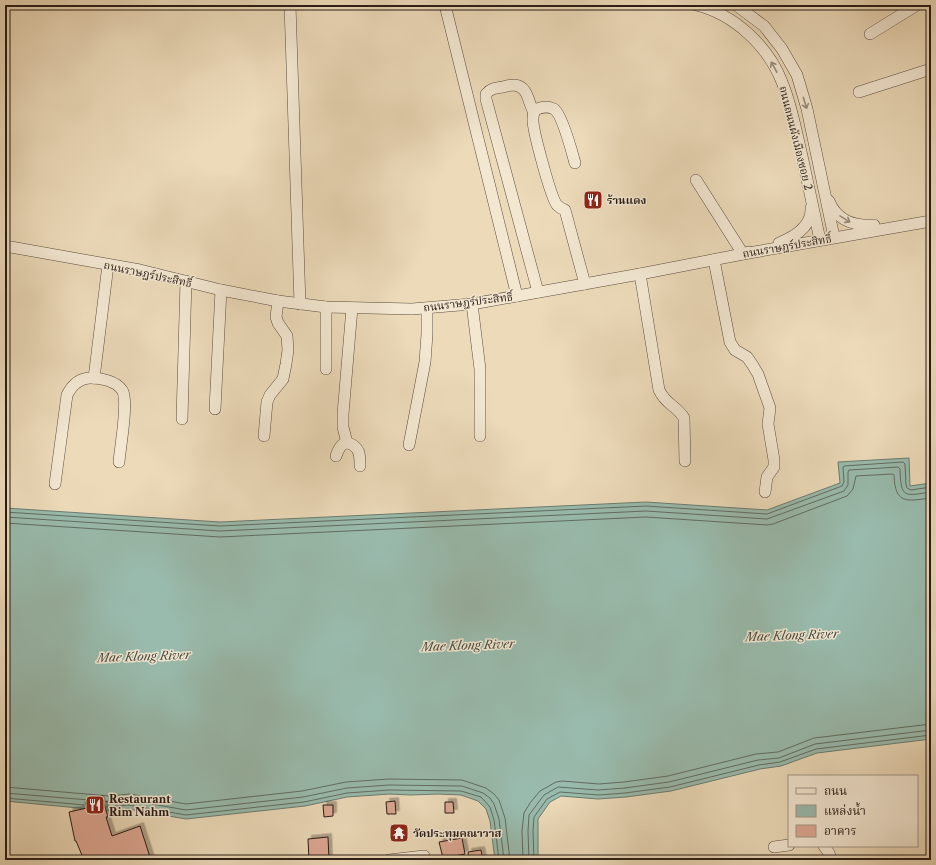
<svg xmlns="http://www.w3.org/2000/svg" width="936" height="865" font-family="'Libre Caslon Text','Noto Serif Thai',serif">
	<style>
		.water { fill: #99bbad; stroke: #6c7b71 }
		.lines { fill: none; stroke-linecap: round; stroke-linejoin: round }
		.shore { stroke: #616c62; stroke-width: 1 }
		.building { fill: #dea893; stroke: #291c16; filter: url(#shadow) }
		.minor-casing { stroke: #5a4c3f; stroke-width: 12 }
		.minor { stroke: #f3e7d2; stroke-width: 11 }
		.oneway { stroke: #988c7d }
		.labels { text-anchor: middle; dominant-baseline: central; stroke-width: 3; stroke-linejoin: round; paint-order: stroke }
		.street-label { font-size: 11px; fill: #291c16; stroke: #f3e7d2 }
		.poi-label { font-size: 11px; font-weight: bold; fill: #291c16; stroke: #f3e7d2; text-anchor: start }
		.water-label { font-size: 12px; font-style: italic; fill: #4b4c43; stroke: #f3e7d2 }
	</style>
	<defs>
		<filter id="shadow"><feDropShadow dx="3.5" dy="-3.5" stdDeviation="0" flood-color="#0004"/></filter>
	</defs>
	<rect width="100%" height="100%" fill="#ecdab9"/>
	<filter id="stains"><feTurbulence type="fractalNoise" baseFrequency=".005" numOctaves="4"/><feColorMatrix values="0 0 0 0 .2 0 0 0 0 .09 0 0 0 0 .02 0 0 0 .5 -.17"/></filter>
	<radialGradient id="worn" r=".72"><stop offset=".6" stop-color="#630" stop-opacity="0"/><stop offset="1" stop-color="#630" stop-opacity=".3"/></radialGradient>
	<!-- water -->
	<polygon class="water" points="909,458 910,486 931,483 931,739 817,753 781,766 760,769 671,791 626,797 598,799 561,796 550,802 538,819 538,860 495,860 490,821 486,809 478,801 461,795 438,794 410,795 389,794 347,797 305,806 186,819 128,809 110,811 5,801 5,508 220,522 646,502 767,510 840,483 838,462"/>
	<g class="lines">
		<!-- shore -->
		<g class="shore">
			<polyline points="5,512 220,526 646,506 767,514 842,486 844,482 843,467 844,466 903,462 905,464 906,485 907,488 911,490 931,487"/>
			<path d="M5,517L220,531L646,511L767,519L844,491L848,485V472L849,470L898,467L900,469C901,499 904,496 931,492"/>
			<path d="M5,523L220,537L646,517L767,525L773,524L847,496L853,489L856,476L892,474L894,475C895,505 907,501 931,498"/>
			<polyline points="5,787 109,796 130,794 186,804 302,791 346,782 389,779 462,780 486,788 494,794 499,800 505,818 510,860"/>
			<polyline points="5,793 89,800"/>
			<polyline points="5,798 85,805"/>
			<polyline points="102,801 110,802 129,800 186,810 303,797 347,788 389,785 462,786 483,793 490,798 494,804 499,819 504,860"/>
			<polyline points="106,807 129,805 186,815 304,802 347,793 389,790 461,791 481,797 490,807 494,820 499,860"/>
			<polyline points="523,860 522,831 524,813 530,803 540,791 556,782 562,781 599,784 624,782 668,776 756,754 778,752 814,738 931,724"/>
			<polyline points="529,860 528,831 529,815 544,795 558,787 598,790 625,788 669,782 758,760 779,758 815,744 931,730"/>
			<polyline points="534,860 533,831 534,817 547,799 560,792 599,795 625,793 670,787 759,765 780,762 816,749 931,735"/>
		</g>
	</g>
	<!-- building -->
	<g class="building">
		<polygon points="100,799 102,805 104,804 108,817 106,817 112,836 140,826 151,860 84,860 76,841 75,841 69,812 87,808 85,802"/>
		<polygon points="395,801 396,814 387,814 386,802"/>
		<polygon points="445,802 453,802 454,813 445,813"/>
		<polygon points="323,805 333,805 333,816 324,817"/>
		<polygon points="328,837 329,860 309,860 308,839"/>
		<polygon points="462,838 465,854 443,858 439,842"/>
		<polygon points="481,850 483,860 469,860 468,852"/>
	</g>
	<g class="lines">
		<defs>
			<g id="minor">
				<polyline points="290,5 300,304"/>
				<polyline points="445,5 517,296"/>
				<path d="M696,5C734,14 768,46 782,82C792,106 796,131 802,156C808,184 814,212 820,240"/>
				<polyline points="736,5 764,26 782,49 797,75 807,109 834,237"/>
				<polyline points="870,34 917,5"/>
				<polyline points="859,92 931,69"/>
				<path d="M534,112C528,104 529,87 515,85C511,85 506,86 503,87C496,88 491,88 486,94V99L538,292"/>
				<path d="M575,163C572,152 562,114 554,109C548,106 541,107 535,110C534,112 533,116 533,119C532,128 551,198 557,205C559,207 562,209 565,210L585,284"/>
				<polyline points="696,180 743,254 749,252"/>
				<path d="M829,201C837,221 854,226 874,225"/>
				<path d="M779,243C794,237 812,226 811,208"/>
				<polyline points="5,246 140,270 221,290 278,301 326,307 412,309 472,304 640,274 743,254 931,221"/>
				<polyline points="714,260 730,342 735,350 747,357 752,364 758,374 770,408 768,424 774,460 774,467 767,477 765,492"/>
				<path d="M640,274L659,390C666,405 677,406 684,418L685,461"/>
				<polyline points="472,304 480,369 480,436"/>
				<polyline points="326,369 326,307"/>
				<polyline points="94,378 108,265"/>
				<polyline points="215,409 221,290"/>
				<polyline points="182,419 186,281"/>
				<polyline points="264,436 267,402 270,395 283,379 286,364 288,350 287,336 278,323 276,317 278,301"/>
				<polyline points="347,443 343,427 343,414 352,308"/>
				<polyline points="409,445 425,362 427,334 427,308"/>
				<path d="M336,456C337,453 339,448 342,445C348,439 357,447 359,453C360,457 360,462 360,466"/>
				<path d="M55,484L67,395C72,385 80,378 91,378C101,378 116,381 122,390C129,400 120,448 119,462"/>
				<polyline points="824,846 829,853 831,860"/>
				<polyline points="774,847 789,845"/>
				<polyline points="389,860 424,856 425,860"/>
			</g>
		</defs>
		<!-- minor casing -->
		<use href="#minor" class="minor-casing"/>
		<!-- minor -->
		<use href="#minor" class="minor"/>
	</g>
	<!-- one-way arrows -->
	<defs><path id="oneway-shaft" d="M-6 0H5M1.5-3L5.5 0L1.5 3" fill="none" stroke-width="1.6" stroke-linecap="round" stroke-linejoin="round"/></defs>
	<g class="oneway">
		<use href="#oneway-shaft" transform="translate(774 67) rotate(-119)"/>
		<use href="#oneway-shaft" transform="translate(805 103) rotate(73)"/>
		<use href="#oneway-shaft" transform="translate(845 219) rotate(32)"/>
	</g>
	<!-- icons -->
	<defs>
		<symbol id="restaurant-square" viewBox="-11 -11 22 22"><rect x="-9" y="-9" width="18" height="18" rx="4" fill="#8f2418" stroke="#f3e7d2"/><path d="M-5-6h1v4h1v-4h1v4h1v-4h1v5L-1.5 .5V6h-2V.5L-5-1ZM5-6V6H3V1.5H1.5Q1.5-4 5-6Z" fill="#fff"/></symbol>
		<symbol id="temple-square" viewBox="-11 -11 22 22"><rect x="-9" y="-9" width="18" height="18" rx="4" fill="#8f2418" stroke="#f3e7d2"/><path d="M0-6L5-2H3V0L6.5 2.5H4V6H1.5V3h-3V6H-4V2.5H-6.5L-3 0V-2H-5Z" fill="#fff"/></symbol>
	</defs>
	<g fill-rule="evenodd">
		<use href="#restaurant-square" x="582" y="189" width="22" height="22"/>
		<use href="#restaurant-square" x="84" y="794" width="22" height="22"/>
		<use href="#temple-square" x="388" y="822" width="22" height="22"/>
	</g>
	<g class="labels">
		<!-- street labels -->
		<g class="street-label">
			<text transform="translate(796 138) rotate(76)">ถนนถนนผังเมืองซอย 2</text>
			<text transform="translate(787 246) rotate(-10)">ถนนราษฎร์ประสิทธิ์</text>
			<text transform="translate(148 274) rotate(12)">ถนนราษฎร์ประสิทธิ์</text>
			<text transform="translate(468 302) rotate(-7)">ถนนราษฎร์ประสิทธิ์</text>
		</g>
		<!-- poi labels -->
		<g class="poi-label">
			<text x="607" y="200">ร้านแดง</text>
			<text x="109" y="799">Restaurant<tspan x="109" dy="13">Rim Nahm</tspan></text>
			<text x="413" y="833">วัดประทุมคณาวาส</text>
		</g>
		<!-- water labels -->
		<g class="water-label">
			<text transform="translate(792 635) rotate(-2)">Mae Klong River</text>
			<text transform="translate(468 645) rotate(-2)">Mae Klong River</text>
			<text transform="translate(144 656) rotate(-2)">Mae Klong River</text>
		</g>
	</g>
	<!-- margin -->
	<rect width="936" height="865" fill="none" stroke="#ecdab9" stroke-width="20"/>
	<rect x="6" y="6" width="924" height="853" fill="none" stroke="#291c16" stroke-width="2"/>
	<rect x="10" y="10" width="916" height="845" fill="none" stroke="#291c16"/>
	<!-- legend -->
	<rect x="788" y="775" width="130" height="72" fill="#f3e7d2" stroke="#a29687"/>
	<rect x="796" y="788" width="20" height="6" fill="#f3e7d2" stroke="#a29687"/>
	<text x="824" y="795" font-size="12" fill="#291c16">ถนน</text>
	<rect x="796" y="805" width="20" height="12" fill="#99bbad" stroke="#a29687"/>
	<text x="824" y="815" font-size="12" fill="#291c16">แหล่งน้ำ</text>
	<rect x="796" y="825" width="20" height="12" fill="#dea893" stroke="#a29687"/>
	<text x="824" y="835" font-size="12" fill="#291c16">อาคาร</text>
	<rect width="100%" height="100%" filter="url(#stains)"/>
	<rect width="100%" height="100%" fill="url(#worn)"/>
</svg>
